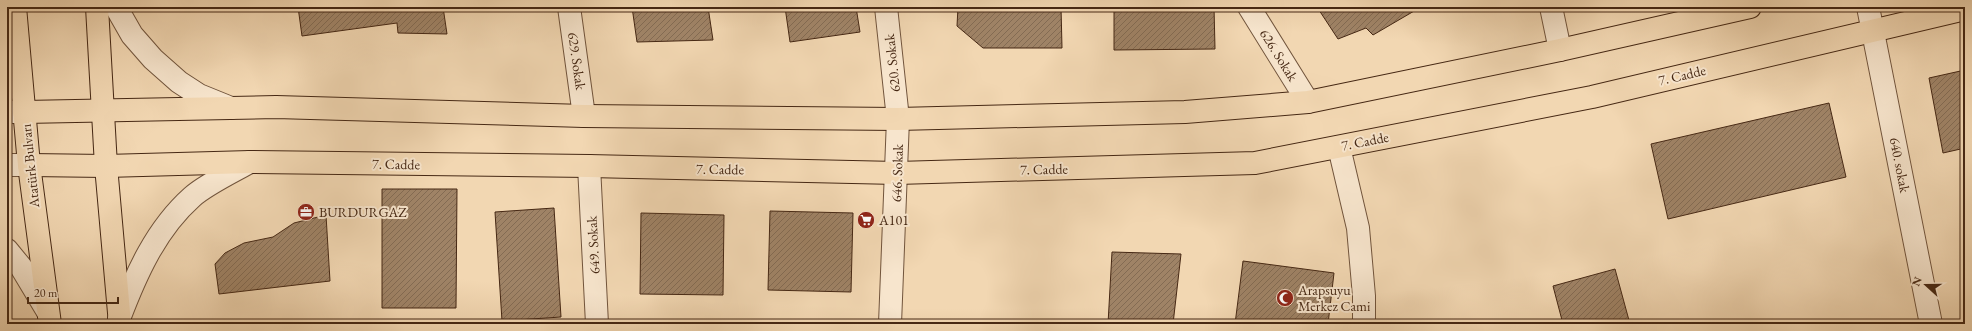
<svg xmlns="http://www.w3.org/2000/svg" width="1972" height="331" font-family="'EB Garamond',serif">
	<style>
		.building { fill: url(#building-hatch); stroke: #462814 }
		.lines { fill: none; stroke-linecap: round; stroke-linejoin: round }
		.minor-casing { stroke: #71543c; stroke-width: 24 }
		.major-casing { stroke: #462814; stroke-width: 24 }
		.minor { stroke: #f7e5cd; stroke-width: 22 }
		.major { stroke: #f2d7b2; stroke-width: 22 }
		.labels { text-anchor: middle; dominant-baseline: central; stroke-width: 4; stroke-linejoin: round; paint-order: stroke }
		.street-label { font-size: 14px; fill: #462814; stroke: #f7e5cd }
		.poi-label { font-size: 14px; fill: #462814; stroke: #f7e5cd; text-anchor: start }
	</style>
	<defs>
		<pattern id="building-hatch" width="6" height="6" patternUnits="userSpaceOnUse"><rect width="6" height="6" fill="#9f8366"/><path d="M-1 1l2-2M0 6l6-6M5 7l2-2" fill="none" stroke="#836b53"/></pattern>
	</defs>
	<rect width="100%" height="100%" fill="#f2d7b2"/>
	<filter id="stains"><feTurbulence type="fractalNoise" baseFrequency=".005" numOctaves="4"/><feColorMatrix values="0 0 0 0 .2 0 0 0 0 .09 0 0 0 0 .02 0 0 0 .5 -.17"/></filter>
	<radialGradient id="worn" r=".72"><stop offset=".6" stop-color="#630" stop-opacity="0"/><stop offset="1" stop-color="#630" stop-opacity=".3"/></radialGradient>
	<!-- building -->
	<g class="building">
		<polygon points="298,7 443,7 447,34 398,33 397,23 302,36"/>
		<polygon points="632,7 708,7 713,40 637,42"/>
		<polygon points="785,7 856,7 860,32 790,42"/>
		<polygon points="958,7 1061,7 1062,48 983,48 957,26"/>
		<polygon points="1114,7 1214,7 1215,49 1114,50"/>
		<polygon points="1317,7 1421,7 1373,35 1366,28 1338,39"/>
		<polygon points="1965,70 1965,148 1943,153 1929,78"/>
		<polygon points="1829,103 1846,177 1668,219 1651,144"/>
		<polygon points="382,189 457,189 456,308 382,308"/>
		<polygon points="554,208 561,317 502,321 495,212"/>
		<polygon points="770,211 853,213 851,292 768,290"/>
		<polygon points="641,213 724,215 723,295 640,294"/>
		<polygon points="326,215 330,281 219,294 215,264 225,253 244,243 273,237 294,223"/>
		<polygon points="1112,252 1181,254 1173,324 1108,324"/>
		<polygon points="1243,261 1334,273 1328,324 1235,324"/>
		<polygon points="1615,269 1630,324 1563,324 1553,286"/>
	</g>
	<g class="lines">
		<defs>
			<g id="minor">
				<polyline points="116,7 132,35 153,59 179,82 199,95 231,108"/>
				<polyline points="569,7 584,116"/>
				<polyline points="886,7 898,119 890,324"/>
				<polyline points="1249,7 1308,102"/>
				<polyline points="1551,7 1560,50"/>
				<polyline points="1868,7 1931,324"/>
				<polyline points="7,112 24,112"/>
				<polyline points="1339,147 1358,228 1364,296 1364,324"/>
				<polyline points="7,165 29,165"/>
				<polyline points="589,166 597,324"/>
				<polyline points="7,250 21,267 48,312"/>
				<path d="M119,319C136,274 156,229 192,197C205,185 234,171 250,162"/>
			</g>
			<g id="major">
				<polyline points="15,7 29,165 50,324"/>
				<polyline points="97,7 106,166 120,324"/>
				<polyline points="24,112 276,107 584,116 898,119 1185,112 1308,102 1560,50 1750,7"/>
				<polyline points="29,165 106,166 250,162 589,166 897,173 1255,163 1592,97 1965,9"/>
			</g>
		</defs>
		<!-- minor casing -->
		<use href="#minor" class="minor-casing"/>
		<!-- major casing -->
		<use href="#major" class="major-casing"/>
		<!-- minor -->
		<use href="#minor" class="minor"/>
		<!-- major -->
		<use href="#major" class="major"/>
	</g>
	<!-- icons -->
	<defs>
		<symbol id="office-disc" viewBox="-11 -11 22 22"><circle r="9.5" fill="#8f2418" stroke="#f7e5cd"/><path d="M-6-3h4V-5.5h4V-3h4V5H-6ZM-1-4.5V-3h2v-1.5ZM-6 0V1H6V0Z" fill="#fff"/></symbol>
		<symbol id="supermarket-disc" viewBox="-11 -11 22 22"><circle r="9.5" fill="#8f2418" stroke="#f7e5cd"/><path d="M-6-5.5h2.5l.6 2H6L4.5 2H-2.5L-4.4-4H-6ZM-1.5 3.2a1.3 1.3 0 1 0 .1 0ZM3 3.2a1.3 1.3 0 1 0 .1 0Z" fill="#fff"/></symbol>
		<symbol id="mosque-disc" viewBox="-11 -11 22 22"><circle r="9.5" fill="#8f2418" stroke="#f7e5cd"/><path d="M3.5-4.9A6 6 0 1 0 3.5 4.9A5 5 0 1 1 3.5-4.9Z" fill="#fff"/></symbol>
	</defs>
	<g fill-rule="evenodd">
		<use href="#office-disc" x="296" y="202" width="20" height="20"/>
		<use href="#supermarket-disc" x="856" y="210" width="20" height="20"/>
		<use href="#mosque-disc" x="1275" y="288" width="20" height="20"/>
	</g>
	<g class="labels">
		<!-- street labels -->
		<g class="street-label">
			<text transform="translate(1279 55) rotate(58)">626. Sokak</text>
			<text transform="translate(577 61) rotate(82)">629. Sokak</text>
			<text transform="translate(892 63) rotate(-96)">620. Sokak</text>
			<text transform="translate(1682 75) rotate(-13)">7. Cadde</text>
			<text transform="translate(1365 141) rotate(-11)">7. Cadde</text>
			<text transform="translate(396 164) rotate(1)">7. Cadde</text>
			<text transform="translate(1900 165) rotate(79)">640. sokak</text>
			<text transform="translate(30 166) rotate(-96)">Atatürk Bulvarı</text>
			<text transform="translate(720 169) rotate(1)">7. Cadde</text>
			<text transform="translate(1044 169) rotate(-1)">7. Cadde</text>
			<text transform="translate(897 173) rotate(-88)">646. Sokak</text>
			<text transform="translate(593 245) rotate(-93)">649. Sokak</text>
		</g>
		<!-- poi labels -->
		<g class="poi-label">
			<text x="319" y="212">BURDURGAZ</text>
			<text x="879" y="220">A101</text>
			<text x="1298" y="290">Arapsuyu<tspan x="1298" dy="16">Merkez Cami</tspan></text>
		</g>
	</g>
	<!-- margin -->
	<rect width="1972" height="331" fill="none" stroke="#f2d7b2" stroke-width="24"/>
	<rect x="8" y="8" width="1956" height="315" fill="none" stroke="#462814" stroke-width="2"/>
	<rect x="12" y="12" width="1948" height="307" fill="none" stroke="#462814"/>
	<!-- north arrow -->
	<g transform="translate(1926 285) rotate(291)" stroke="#f7e5cd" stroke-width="3" paint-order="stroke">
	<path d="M0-3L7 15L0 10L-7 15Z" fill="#462814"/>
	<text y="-6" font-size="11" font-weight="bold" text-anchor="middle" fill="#462814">N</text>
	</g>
	<!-- scale -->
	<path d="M28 297v6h90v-6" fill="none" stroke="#462814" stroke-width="2"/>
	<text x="34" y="297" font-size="12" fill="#462814" stroke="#f7e5cd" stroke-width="3" paint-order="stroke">20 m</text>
	<rect width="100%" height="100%" filter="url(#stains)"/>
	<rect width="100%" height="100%" fill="url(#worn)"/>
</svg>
